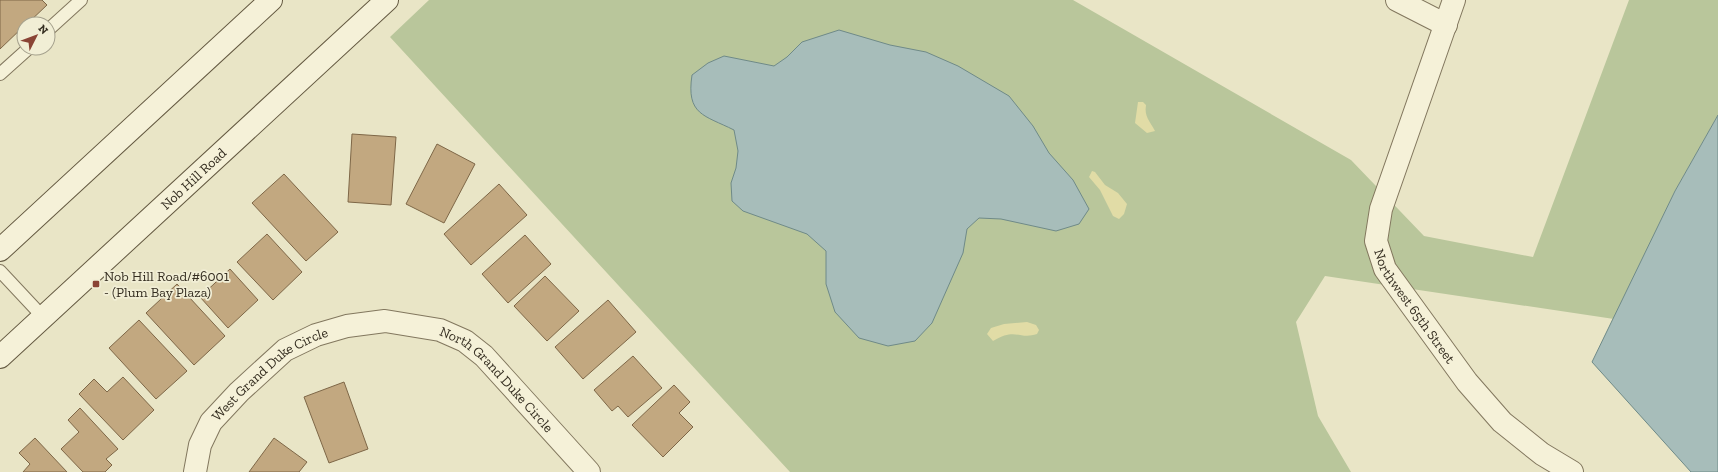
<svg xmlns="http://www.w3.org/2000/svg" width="1718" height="472" font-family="'Zilla Slab',serif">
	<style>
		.green { fill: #b9c69b }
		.sand { fill: #e1dca6 }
		.water { fill: #a7bdba; stroke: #6f8a88 }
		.building { fill: #c2a880; stroke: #7e6747 }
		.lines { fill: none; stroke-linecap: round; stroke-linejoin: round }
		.service-casing { stroke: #82775e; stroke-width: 14 }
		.minor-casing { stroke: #82775e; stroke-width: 24 }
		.secondary-casing { stroke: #645941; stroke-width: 24 }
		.service { stroke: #f5f1d8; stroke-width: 12 }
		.minor { stroke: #f5f1d8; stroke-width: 22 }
		.secondary { stroke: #f5f1d8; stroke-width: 22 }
		.poi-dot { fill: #8a4435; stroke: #f1eed5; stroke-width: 1.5 }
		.labels { text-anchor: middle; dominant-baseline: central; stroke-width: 3.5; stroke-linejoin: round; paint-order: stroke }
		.street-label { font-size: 14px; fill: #342d20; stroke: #f1eed5 }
		.poi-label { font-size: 14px; fill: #342d20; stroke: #f1eed5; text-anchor: start }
	</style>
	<rect width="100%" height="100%" fill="#e9e5c6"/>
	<!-- green -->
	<polygon class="green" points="429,0 1073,0 1351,160 1424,236 1533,257 1629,0 1718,0 1718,115 1675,191 1614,319 1325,276 1296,322 1318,416 1351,472 790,472 390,37"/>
	<!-- sand -->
	<g class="sand">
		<path d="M1138,102H1143L1146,105C1144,117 1150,121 1155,131L1147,133L1135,123Z"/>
		<polygon points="1092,171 1095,172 1105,185 1118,193 1127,204 1124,214 1119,219 1113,216 1100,190 1089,177"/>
		<path d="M1027,322L1036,325L1039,330L1037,334C1019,340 1016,327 993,341L987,334L991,328L1004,324Z"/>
	</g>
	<!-- water -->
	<g class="water">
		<path d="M839,30L890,45L926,52L958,66L1009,96L1033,126L1049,153L1073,180L1089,209L1079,224L1056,231L1001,219L979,218L967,229L963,253L932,323L915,341L888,346L859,338L835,312L826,284V251L807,234L743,211L732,201L731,183L736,168L738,151L734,130C704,115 686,115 692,75L708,63L724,56L774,66L787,57L802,42Z"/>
		<polygon points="1718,115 1718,472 1691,472 1592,362 1675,191"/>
	</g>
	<!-- building -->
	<g class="building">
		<polygon points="0,0 42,0 47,5 27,24 24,24 24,26 0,49"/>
		<polygon points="352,134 396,137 391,205 348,202"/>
		<polygon points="437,144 475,164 444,223 406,204"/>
		<polygon points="284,174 338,232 306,261 252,203"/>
		<polygon points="499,184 527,215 471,265 444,234"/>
		<polygon points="267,234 302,272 273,300 237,262"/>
		<polygon points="525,235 551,264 508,303 482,274"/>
		<polygon points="230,269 258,300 228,328 200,297"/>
		<polygon points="545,276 579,311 547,341 514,306"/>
		<polygon points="177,284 225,336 194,365 146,313"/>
		<polygon points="608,300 636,332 583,379 555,347"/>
		<polygon points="139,320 187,371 156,399 109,348"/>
		<polygon points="633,356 662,388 628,417 618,406 612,411 594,390"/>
		<polygon points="123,377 154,410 123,440 79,394 94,379 107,392"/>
		<polygon points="344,382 368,449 329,463 304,397"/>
		<polygon points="674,385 690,402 679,413 693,427 663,457 632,425"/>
		<polygon points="80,408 118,449 106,459 112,465 105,472 83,472 61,449 79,432 68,420"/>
		<polygon points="35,438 67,472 23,472 30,464 19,453"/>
		<polygon points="274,438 307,462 299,472 249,472"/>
	</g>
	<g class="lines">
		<defs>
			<g id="service">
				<polyline points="48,30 81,0"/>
				<polyline points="0,74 29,48"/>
				<polyline points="0,271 43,317"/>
			</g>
			<g id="minor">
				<polyline points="1397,0 1446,25"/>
				<path id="s1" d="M1454,0L1381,209L1376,241L1385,269L1467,382L1502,422L1542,454L1572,472"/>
				<path id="s2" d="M195,472L200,445L211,422L239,392L285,350L316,335L347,326L385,321L440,330L465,341L484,356L589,472"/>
			</g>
			<g id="secondary">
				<polyline points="0,250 271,0"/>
				<path id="s3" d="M0,357L387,0"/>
			</g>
		</defs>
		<!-- service casing -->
		<use href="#service" class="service-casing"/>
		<!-- minor casing -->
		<use href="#minor" class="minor-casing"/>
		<!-- secondary casing -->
		<use href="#secondary" class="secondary-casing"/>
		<!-- service -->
		<use href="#service" class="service"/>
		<!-- minor -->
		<use href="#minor" class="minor"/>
		<!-- secondary -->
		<use href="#secondary" class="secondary"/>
	</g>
	<!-- markers -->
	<rect class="poi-dot" x="92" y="280" width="8" height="8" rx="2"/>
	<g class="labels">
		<!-- street labels -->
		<g class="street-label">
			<text stroke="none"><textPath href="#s3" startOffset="263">Nob Hill Road</textPath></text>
			<text stroke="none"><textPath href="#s1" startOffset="330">Northwest 65th Street</textPath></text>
			<text stroke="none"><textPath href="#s2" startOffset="130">West Grand Duke Circle</textPath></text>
			<text stroke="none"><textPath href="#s2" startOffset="393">North Grand Duke Circle</textPath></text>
		</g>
		<!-- poi labels -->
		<g class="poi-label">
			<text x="104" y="276">Nob Hill Road/#6001<tspan x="104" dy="16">- (Plum Bay Plaza)</tspan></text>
		</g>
	</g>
	<!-- north arrow -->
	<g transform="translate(36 36) rotate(48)"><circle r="19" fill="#f1eed5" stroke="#a5a18d"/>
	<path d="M0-3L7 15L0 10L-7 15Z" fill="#8a4435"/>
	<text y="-6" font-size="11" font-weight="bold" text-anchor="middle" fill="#342d20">N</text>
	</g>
</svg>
